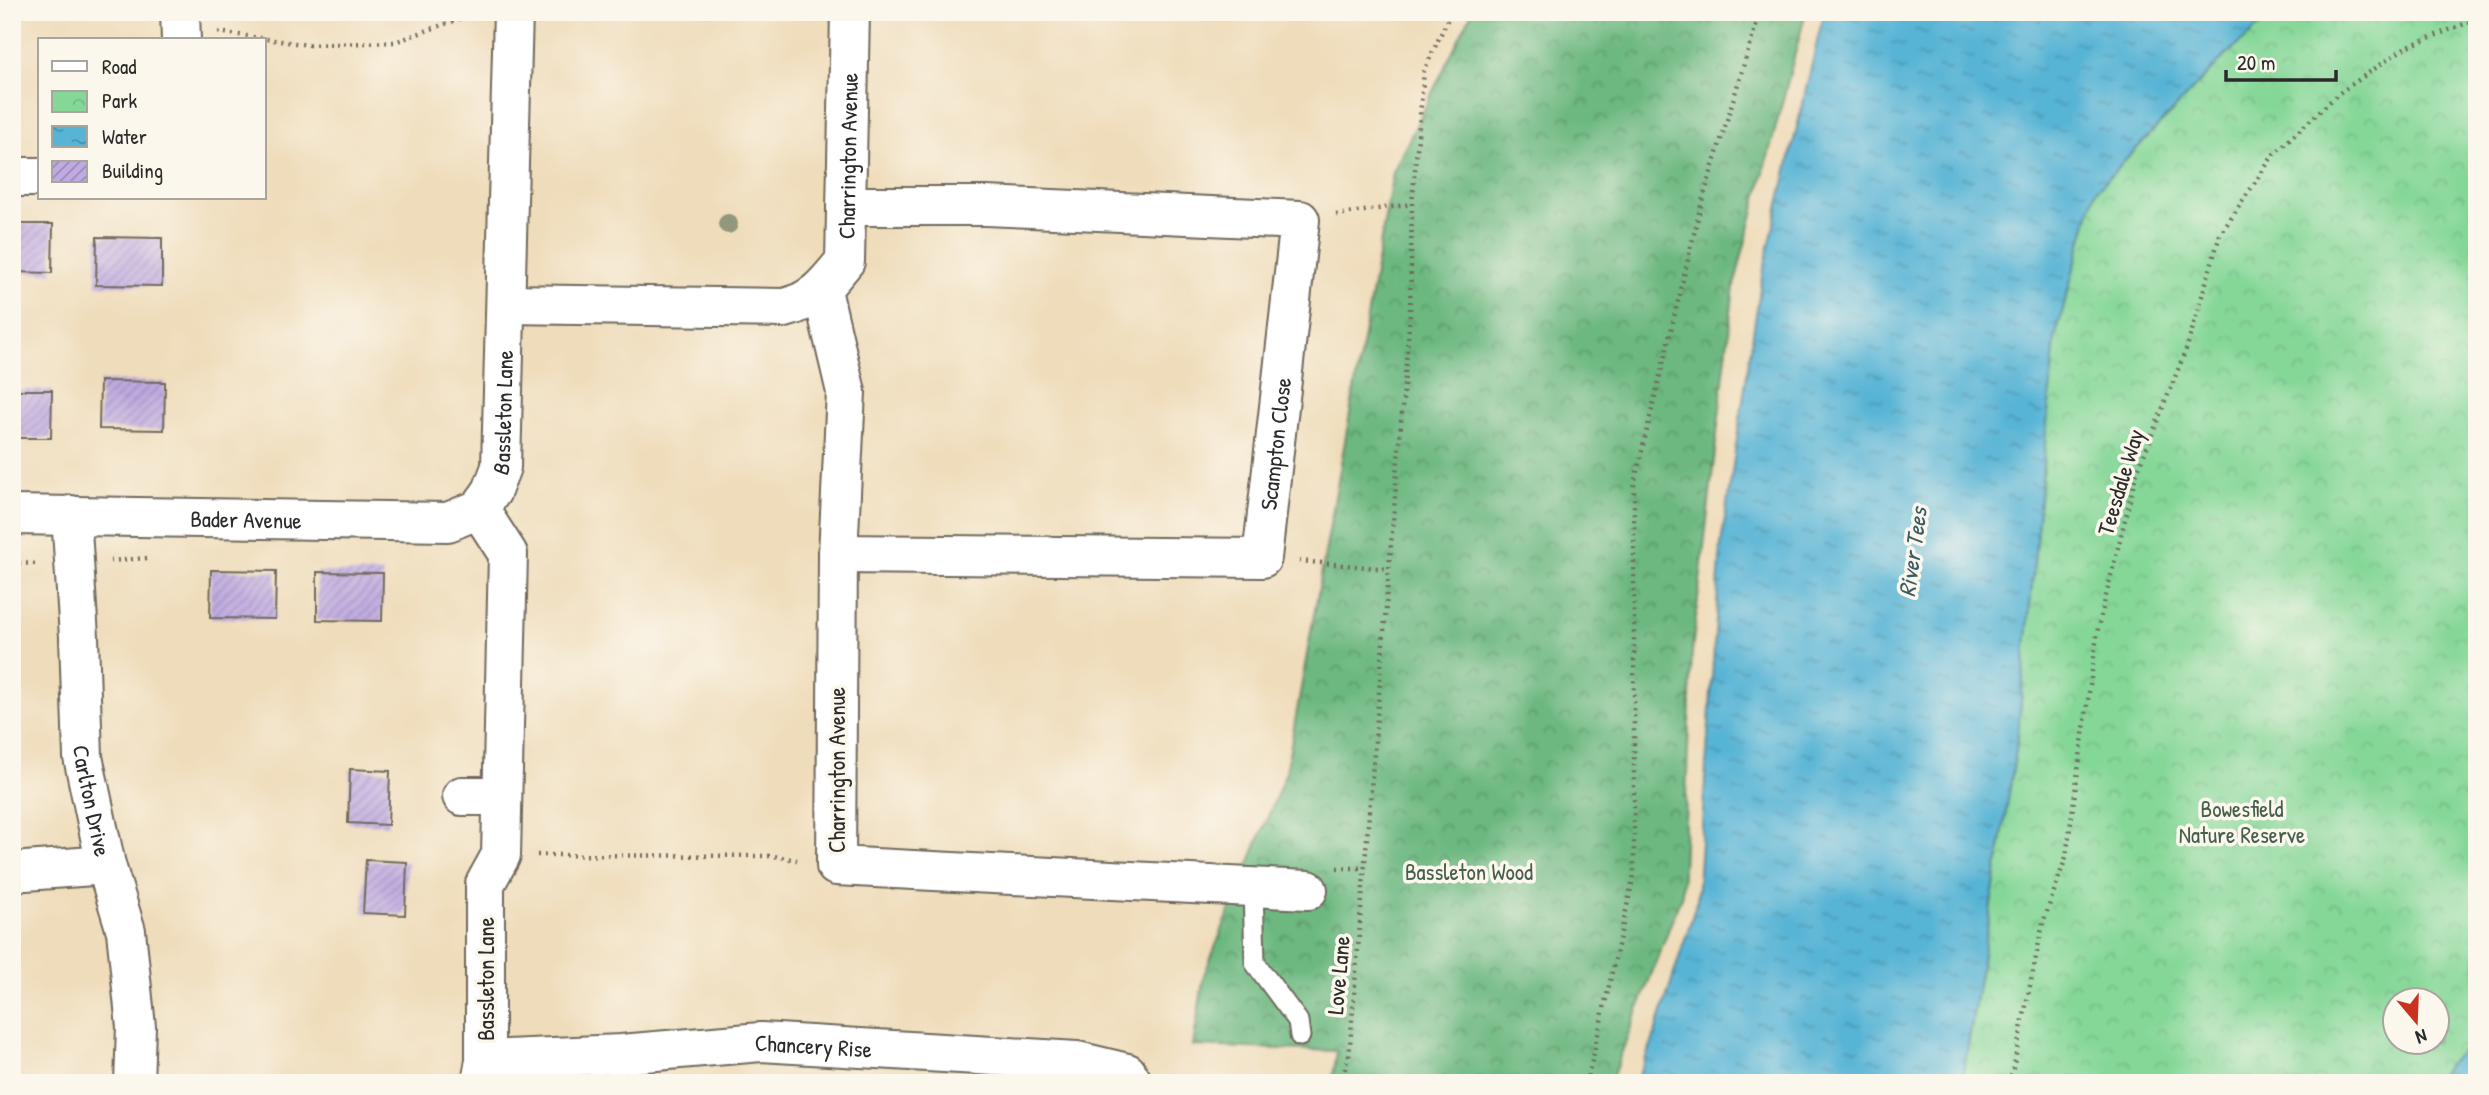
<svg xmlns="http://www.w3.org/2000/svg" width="2489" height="1095" font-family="'Patrick Hand',sans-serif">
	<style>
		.forest { fill: url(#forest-crowns); stroke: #4c7256; stroke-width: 2 }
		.park { fill: url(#park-crowns); stroke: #588162; stroke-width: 2; fill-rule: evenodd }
		.water { fill: url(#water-ripples); stroke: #417080; stroke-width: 2 }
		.building { fill: url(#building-hatch) }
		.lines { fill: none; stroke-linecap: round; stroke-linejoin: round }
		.lane-casing { stroke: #70695d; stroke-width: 23 }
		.street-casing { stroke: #70695d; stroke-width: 42 }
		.path { stroke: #70695d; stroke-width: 4.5; stroke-dasharray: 2 5; stroke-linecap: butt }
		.lane { stroke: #fff; stroke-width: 19 }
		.street { stroke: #fff; stroke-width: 38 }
		.tree { fill: #92977e }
		.labels { text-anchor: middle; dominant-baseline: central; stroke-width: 7; stroke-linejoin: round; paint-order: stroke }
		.street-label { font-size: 23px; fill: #2b2b2b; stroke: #fbf7ec }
		.park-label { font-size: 23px; fill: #465f4c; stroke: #fbf7ec }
		.water-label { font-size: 24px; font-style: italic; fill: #3a5b66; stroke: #fbf7ec }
	</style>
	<defs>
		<pattern id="forest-crowns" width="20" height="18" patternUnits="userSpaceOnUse" patternTransform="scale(1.75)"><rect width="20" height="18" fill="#6cb880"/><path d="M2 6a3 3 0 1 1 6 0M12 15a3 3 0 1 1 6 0" fill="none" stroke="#599669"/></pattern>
		<pattern id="park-crowns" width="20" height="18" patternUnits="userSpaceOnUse" patternTransform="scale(1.75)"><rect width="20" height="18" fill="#85d798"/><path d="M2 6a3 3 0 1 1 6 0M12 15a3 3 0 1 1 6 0" fill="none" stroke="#73b983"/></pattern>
		<pattern id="water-ripples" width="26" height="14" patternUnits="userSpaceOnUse" patternTransform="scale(1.75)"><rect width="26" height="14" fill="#57b4d5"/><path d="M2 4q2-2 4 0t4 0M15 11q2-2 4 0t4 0" fill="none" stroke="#4893ad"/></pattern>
		<pattern id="building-hatch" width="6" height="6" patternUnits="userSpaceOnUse" patternTransform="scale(1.75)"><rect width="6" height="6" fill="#bfaae1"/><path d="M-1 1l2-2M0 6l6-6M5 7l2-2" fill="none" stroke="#9b8bb7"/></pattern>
	</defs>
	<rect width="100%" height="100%" fill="#fbf7ec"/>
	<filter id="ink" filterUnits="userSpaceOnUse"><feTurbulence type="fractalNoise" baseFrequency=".0143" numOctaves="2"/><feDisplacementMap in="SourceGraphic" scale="14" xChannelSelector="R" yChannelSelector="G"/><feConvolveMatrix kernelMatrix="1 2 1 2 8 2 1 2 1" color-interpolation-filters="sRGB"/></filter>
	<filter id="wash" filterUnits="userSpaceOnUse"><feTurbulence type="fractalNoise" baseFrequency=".00686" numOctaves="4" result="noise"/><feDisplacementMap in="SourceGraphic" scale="28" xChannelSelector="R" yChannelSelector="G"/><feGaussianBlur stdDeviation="1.57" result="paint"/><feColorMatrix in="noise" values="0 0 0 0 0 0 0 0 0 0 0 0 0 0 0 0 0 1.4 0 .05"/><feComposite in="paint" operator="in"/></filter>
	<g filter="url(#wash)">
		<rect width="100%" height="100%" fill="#efdcba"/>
		<!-- forest -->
		<polygon class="forest" points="1472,12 1806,12 1734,286 1692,651 1682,894 1610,1083 1332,1083 1337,1051 1193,1046 1204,975 1286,772 1393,172"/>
		<!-- park -->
		<path class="park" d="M2275,12H2477V1083H1962L2017,744L2055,338L2095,192L2221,60ZM2394,1000H2436V1042H2394Z"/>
		<!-- water -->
		<g class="water">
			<polygon points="1824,12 2275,12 2221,60 2095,192 2055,338 2017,744 1962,1083 1635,1083 1652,1043 1697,901 1721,544 1761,281"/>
			<polygon points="2477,1033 2477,1083 2439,1083 2441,1073"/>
		</g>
		<g id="blocks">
			<!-- building -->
			<g class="building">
				<polygon points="12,224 53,224 52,273 12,272"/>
				<polygon points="97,237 162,238 162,286 96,285"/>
				<polygon points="100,381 165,382 164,430 99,429"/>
				<polygon points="12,390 52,390 51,438 12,438"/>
				<polygon points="211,570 276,571 275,619 210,618"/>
				<polygon points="317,572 383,573 382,621 317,620"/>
				<polygon points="350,769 390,771 388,825 348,823"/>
				<polygon points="366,860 407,862 405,915 363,913"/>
			</g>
		</g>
	</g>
	<g filter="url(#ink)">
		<use href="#blocks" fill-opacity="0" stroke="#70695d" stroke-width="2"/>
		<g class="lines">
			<defs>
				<polyline id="lane" points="1253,887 1255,963 1298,1021 1300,1036"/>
				<g id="street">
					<polyline points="180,12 181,40"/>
					<polyline points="12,177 40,177"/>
					<polyline points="822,290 846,392 838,554 836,866 1308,890"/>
					<path id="s1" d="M506,304L785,308C815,300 826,284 845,261L850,12"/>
					<polyline points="479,509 508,554 501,855 485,884 485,1060 481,1083"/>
					<path id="s2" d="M479,509L492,491L501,467L513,12"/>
					<path id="s3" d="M12,515L448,522L479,509"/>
					<path id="s4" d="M71,515L79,637L83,757L106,865L126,931L136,1027L134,1083"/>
					<path id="s5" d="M838,554L1262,558L1300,220L986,206H846"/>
					<polyline points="462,796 502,796"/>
					<polyline points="12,872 106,865"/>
					<path id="s6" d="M485,1060L621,1054L761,1042L1077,1061L1127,1073L1133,1083"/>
				</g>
			</defs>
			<!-- lane casing -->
			<use href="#lane" class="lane-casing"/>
			<!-- street casing -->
			<use href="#street" class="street-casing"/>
			<!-- path -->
			<g class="path">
				<polyline points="218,32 309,45 395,42 476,13"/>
				<polyline points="1336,215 1412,204"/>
				<polyline points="110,561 147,558"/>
				<polyline points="1299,561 1389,569"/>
				<polyline points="12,563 38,564"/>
				<polyline points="537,855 774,856 797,860"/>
				<polyline points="1337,868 1364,868"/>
				<polyline points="1340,1083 1349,1057 1410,314 1412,204 1424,71 1451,12"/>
				<polyline points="1587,1083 1634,875 1634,484 1701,205 1760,12"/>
				<polyline points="2010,1083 2043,923 2066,857 2098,628 2136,475 2187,347 2220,235 2274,154 2338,94 2406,47 2477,19"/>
			</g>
			<!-- lane -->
			<use href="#lane" class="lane"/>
			<!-- street -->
			<use href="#street" class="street"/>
		</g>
		<!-- trees -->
		<circle class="tree" cx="728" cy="224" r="10"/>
	</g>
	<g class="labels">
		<!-- street labels -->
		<g class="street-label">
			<text stroke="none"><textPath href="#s1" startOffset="462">Charrington Avenue</textPath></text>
			<text stroke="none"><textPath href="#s2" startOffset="103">Bassleton Lane</textPath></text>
			<text stroke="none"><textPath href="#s5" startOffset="539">Scampton Close</textPath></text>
			<text transform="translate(2120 482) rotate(-73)">Teesdale Way</text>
			<text stroke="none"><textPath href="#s3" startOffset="234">Bader Avenue</textPath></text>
			<text transform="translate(836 770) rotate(-90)">Charrington Avenue</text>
			<text stroke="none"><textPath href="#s4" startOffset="287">Carlton Drive</textPath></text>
			<text transform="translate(1338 975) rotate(-85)">Love Lane</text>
			<text transform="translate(485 979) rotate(-90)">Bassleton Lane</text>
			<text stroke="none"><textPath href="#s6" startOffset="329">Chancery Rise</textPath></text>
		</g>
		<!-- park labels -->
		<g class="park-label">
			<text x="2242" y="808">Bowesfield<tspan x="2242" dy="26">Nature Reserve</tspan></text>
			<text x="1469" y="871">Bassleton Wood</text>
		</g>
		<!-- water labels -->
		<g class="water-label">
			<text transform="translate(1912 552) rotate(-82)">River Tees</text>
		</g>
	</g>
	<!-- margin -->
	<rect width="2489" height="1095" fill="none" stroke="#fbf7ec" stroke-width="42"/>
	<!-- legend -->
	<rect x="38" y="38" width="228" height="161" fill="#fbf7ec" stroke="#a8a59f" stroke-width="2"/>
	<rect x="52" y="61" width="35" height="10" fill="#ffffff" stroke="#a8a59f" stroke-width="2"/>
	<text x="102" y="74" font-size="21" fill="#2b2b2b">Road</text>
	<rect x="52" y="91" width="35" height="21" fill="url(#park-crowns)" stroke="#a8a59f" stroke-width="2"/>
	<text x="102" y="108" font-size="21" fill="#2b2b2b">Park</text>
	<rect x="52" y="126" width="35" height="21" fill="url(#water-ripples)" stroke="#a8a59f" stroke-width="2"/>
	<text x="102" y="144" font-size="21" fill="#2b2b2b">Water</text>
	<rect x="52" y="161" width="35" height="21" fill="url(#building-hatch)" stroke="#a8a59f" stroke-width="2"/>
	<text x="102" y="178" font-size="21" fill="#2b2b2b">Building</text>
	<!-- north arrow -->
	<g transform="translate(2416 1021) rotate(161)"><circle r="33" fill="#fbf7ec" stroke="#a8a59f" stroke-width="2"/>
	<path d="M0-5L12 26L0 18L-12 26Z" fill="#c8321e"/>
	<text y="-10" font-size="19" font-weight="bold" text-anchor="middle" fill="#2b2b2b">N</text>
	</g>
	<!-- scale -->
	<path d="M2226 70v10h110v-10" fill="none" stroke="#2b2b2b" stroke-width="3.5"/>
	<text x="2237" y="70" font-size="21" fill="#2b2b2b" stroke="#fbf7ec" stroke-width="5" paint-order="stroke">20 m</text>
</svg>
